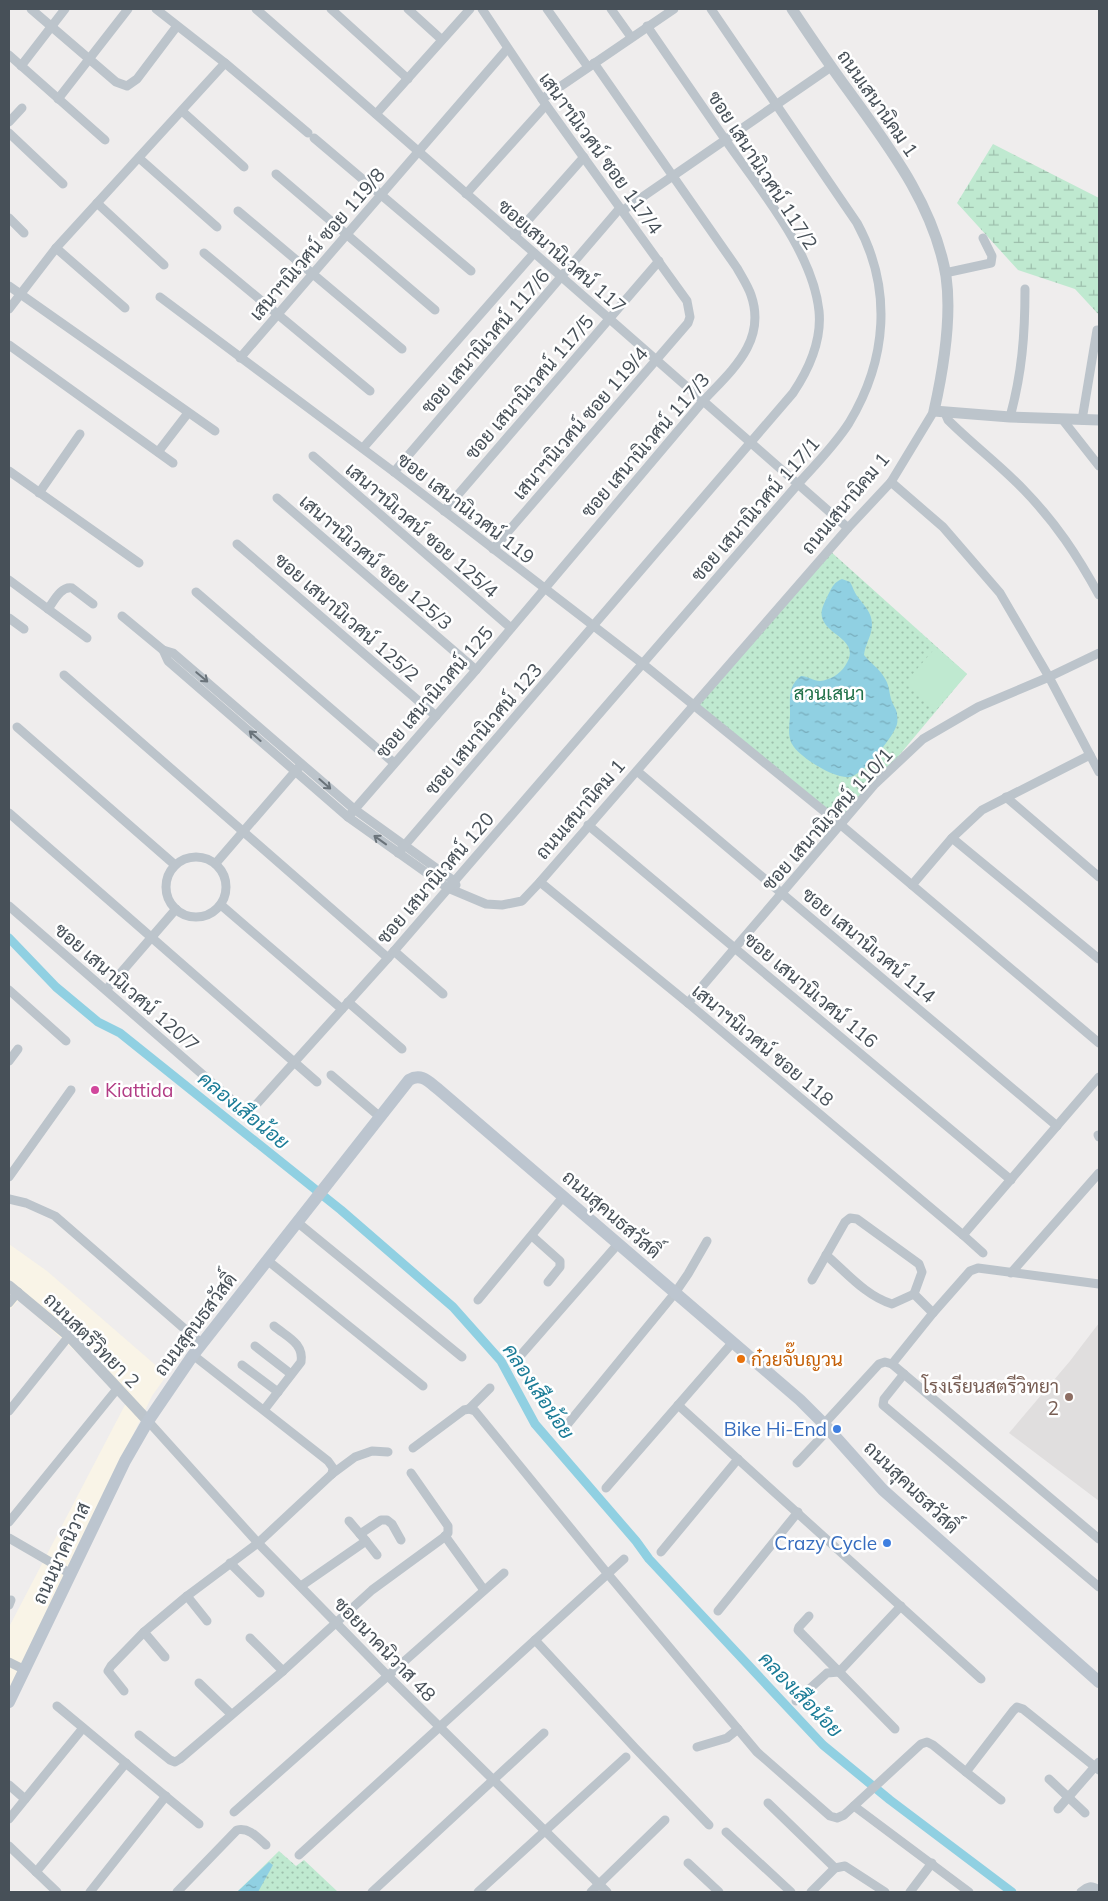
<svg xmlns="http://www.w3.org/2000/svg" width="1108" height="1901" font-family="Mulish,Sarabun,sans-serif">
	<style>
		.commercial { fill: #f9f4e7 }
		.education { fill: #e0dede }
		.grass { fill: url(#grass-dots) }
		.wetland { fill: url(#wetland-marsh) }
		.pitch { fill: #bfe9d0 }
		.water { fill: url(#water-ripples) }
		.lines { fill: none; stroke-linecap: round; stroke-linejoin: round }
		.canal { stroke: #90d0e2; stroke-width: 9 }
		.minor { stroke: #bcc4cb; stroke-width: 9 }
		.tertiary { stroke: #bcc4cb; stroke-width: 11 }
		.secondary { stroke: #bcc5cf; stroke-width: 12 }
		.oneway { stroke: #6a737a }
		.hotel-dot { fill: #d1479c; stroke: #fff; stroke-width: 2 }
		.food-dot { fill: #e8710a; stroke: #fff; stroke-width: 2 }
		.education-dot { fill: #8d6e63; stroke: #fff; stroke-width: 2 }
		.shop-dot { fill: #3f7fe0; stroke: #fff; stroke-width: 2 }
		.labels { text-anchor: middle; dominant-baseline: central; stroke-width: 5; stroke-linejoin: round; paint-order: stroke }
		.street-label { font-size: 19px; fill: #475058; stroke: #fff }
		.park-label { font-size: 19px; fill: #207149; stroke: #fff }
		.hotel-label { font-size: 19px; fill: #b23c85; stroke: #fff; text-anchor: start }
		.food-label { font-size: 19px; fill: #c56008; stroke: #fff; text-anchor: start }
		.education-label { font-size: 19px; fill: #785e54; stroke: #fff; text-anchor: end }
		.shop-label { font-size: 19px; fill: #366cbe; stroke: #fff; text-anchor: end }
		.water-label { font-size: 20px; font-style: italic; fill: #1b7c97; stroke: #fff }
	</style>
	<defs>
		<pattern id="grass-dots" width="8" height="8" patternUnits="userSpaceOnUse" patternTransform="scale(1.25)"><rect width="8" height="8" fill="#bfe9d0"/><path d="M2 2h.1M6 6h.1" fill="none" stroke="#9dbfac" stroke-width="1.8" stroke-linecap="round"/></pattern>
		<pattern id="wetland-marsh" width="20" height="14" patternUnits="userSpaceOnUse" patternTransform="scale(1.25)"><rect width="20" height="14" fill="#bfe9d0"/><path d="M1 5h8M5 5V1M11 12h8M15 12V8" fill="none" stroke="#9dbfac"/></pattern>
		<pattern id="water-ripples" width="26" height="14" patternUnits="userSpaceOnUse" patternTransform="scale(1.25)"><rect width="26" height="14" fill="#90d0e2"/><path d="M2 4q2-2 4 0t4 0M15 11q2-2 4 0t4 0" fill="none" stroke="#77abba"/></pattern>
	</defs>
	<rect width="100%" height="100%" fill="#efeded"/>
	<!-- commercial -->
	<polygon class="commercial" points="9,1244 47,1271 167,1375 152,1396 9,1689 9,1627 126,1403 86,1361 19,1300 9,1311"/>
	<!-- education -->
	<polygon class="education" points="1099,1323 1099,1501 1009,1433 1070,1361"/>
	<!-- grass -->
	<g class="grass">
		<polygon points="829,550 967,674 841,825 694,705"/>
		<polygon points="279,1851 296,1866 304,1860 338,1892 237,1892"/>
	</g>
	<!-- wetland -->
	<polygon class="wetland" points="993,144 1099,198 1099,315 1075,289 1018,270 957,203"/>
	<!-- pitch -->
	<polygon class="pitch" points="936,647 967,674 936,710 905,683"/>
	<!-- water -->
	<g class="water">
		<path d="M842,579L850,582C853,587 854,592 857,596C866,608 875,615 871,632C869,640 865,646 864,655C870,663 879,668 884,677C889,684 889,691 891,699C892,704 896,708 897,713C897,716 898,721 897,724C894,737 862,775 850,777C834,779 799,757 792,744C787,735 790,723 790,714C790,699 788,685 801,676C807,676 814,681 820,681C830,680 840,674 845,666C863,640 826,636 822,617C820,610 825,602 828,595C832,587 834,582 842,579Z"/>
		<polygon points="269,1862 273,1865 258,1892 237,1892"/>
	</g>
	<g class="lines">
		<!-- canal -->
		<polyline class="canal" points="9,938 56,987 98,1022 120,1033 341,1210 453,1307 501,1361 535,1424 636,1541 649,1559 823,1745 890,1800 1012,1892"/>
		<!-- minor -->
		<g class="minor">
			<polyline points="31,9 116,82 127,86 137,79 177,26"/>
			<polyline points="156,9 225,63 308,133"/>
			<polyline points="256,9 848,528"/>
			<polyline points="331,9 408,79"/>
			<polyline points="408,9 441,39"/>
			<polyline points="482,9 546,105 687,301 690,317 688,323 493,549"/>
			<polyline points="547,9 588,67"/>
			<polyline points="611,9 631,37"/>
			<polyline points="9,55 105,140"/>
			<polyline points="21,66 65,9"/>
			<polyline points="58,99 128,9"/>
			<polyline points="542,99 674,9"/>
			<polyline points="182,111 244,167"/>
			<polyline points="376,114 470,9"/>
			<polyline points="9,122 22,108"/>
			<polyline points="9,133 63,184"/>
			<polyline points="314,138 471,271"/>
			<polyline points="139,158 217,227"/>
			<polyline points="276,174 435,310"/>
			<polyline points="466,194 546,105"/>
			<polyline points="97,203 164,265"/>
			<polyline points="238,211 402,349"/>
			<polyline points="622,211 831,67"/>
			<polyline points="9,218 24,233"/>
			<polyline points="514,236 584,157"/>
			<polyline points="56,248 125,308"/>
			<polyline points="204,253 370,391"/>
			<polyline points="945,273 991,263 992,256 983,238"/>
			<polyline points="9,286 215,431"/>
			<polyline points="160,297 394,472 643,664 841,825 1099,1043"/>
			<polyline points="9,309 56,248 225,63"/>
			<polyline points="9,345 173,463"/>
			<polyline points="240,358 507,49"/>
			<path d="M945,413L948,420C972,444 1000,465 1024,490C1056,523 1077,555 1099,595"/>
			<path d="M1010,417C1022,373 1025,335 1025,289"/>
			<polyline points="1062,419 1099,466"/>
			<polyline points="1082,420 1097,330"/>
			<polyline points="363,448 534,253"/>
			<polyline points="158,452 188,413"/>
			<polyline points="313,456 511,628"/>
			<polyline points="9,471 139,563"/>
			<polyline points="394,472 620,208"/>
			<polyline points="891,482 943,527 1000,593 1049,677 1099,772"/>
			<polyline points="39,493 80,434"/>
			<polyline points="277,498 476,670"/>
			<polyline points="444,511 659,261"/>
			<polyline points="237,544 436,716"/>
			<polyline points="9,580 87,638"/>
			<polyline points="196,592 394,763"/>
			<path d="M48,609C54,601 61,586 72,588L93,604"/>
			<polyline points="122,616 163,650 168,661 348,817 448,888 486,904 502,905 522,901 540,882 848,528 891,482 934,411"/>
			<polyline points="9,618 24,629"/>
			<polyline points="163,650 173,653 354,809 454,881 456,885"/>
			<polyline points="64,675 388,958"/>
			<polyline points="17,727 175,865"/>
			<polyline points="637,771 1057,1126"/>
			<polyline points="1006,797 1099,877"/>
			<polyline points="9,813 317,1082"/>
			<path d="M348,817L476,670L704,400C732,370 767,341 751,295C748,286 742,277 737,268L594,63"/>
			<polyline points="588,825 1011,1180"/>
			<polyline points="952,838 1099,959"/>
			<path d="M398,853L793,393C809,369 822,341 819,311C813,253 762,192 729,145C702,106 675,66 647,26"/>
			<circle cx="196" cy="887" r="30"/>
			<polyline points="216,863 299,767"/>
			<polyline points="540,882 688,1003 963,1235 983,1253"/>
			<polyline points="912,885 952,838 982,810 1090,755"/>
			<polyline points="221,905 342,1009"/>
			<path d="M9,906L241,1108L249,1110L254,1107L388,958L798,484C815,465 835,445 849,423C887,360 893,289 857,223L711,9"/>
			<polyline points="394,951 443,994"/>
			<polyline points="9,990 66,1041"/>
			<polyline points="106,990 176,909"/>
			<polyline points="348,1002 402,1049"/>
			<polyline points="688,1003 874,785 923,739 978,707 1049,677 1099,653"/>
			<polyline points="9,1061 18,1049"/>
			<polyline points="331,1075 380,1117"/>
			<polyline points="242,1109 268,1131"/>
			<polyline points="1098,1135 1099,1137"/>
			<polyline points="9,1177 71,1090"/>
			<polyline points="9,1199 26,1203 55,1216 202,1344"/>
			<polyline points="297,1222 462,1357"/>
			<polyline points="963,1235 1099,1077"/>
			<polyline points="532,1236 560,1261 560,1267 548,1282"/>
			<path d="M826,1255C847,1273 866,1296 892,1304L914,1294"/>
			<polyline points="267,1260 423,1386"/>
			<polyline points="1011,1273 1099,1173"/>
			<polyline points="812,1280 845,1222 850,1218 857,1219 919,1264 922,1272 914,1294 933,1313"/>
			<polyline points="478,1300 563,1197"/>
			<polyline points="9,1303 18,1292"/>
			<polyline points="255,1346 291,1374"/>
			<polyline points="193,1355 328,1461 333,1468 332,1474"/>
			<polyline points="520,1356 618,1244"/>
			<polyline points="892,1364 933,1313 970,1271 978,1268 1099,1284"/>
			<polyline points="242,1365 278,1392"/>
			<polyline points="904,1374 884,1399 883,1405 1099,1587"/>
			<polyline points="678,1405 981,1679"/>
			<polyline points="469,1409 490,1388"/>
			<path d="M264,1410L301,1362C304,1343 287,1337 274,1326"/>
			<polyline points="9,1411 69,1336"/>
			<polyline points="148,1421 258,1543 387,1675 607,1892"/>
			<polyline points="824,1424 879,1364 885,1362 892,1364 1099,1539"/>
			<polyline points="562,1431 675,1293 688,1274 707,1241"/>
			<polyline points="413,1448 464,1410 469,1409 475,1411 607,1573 757,1752 830,1816 837,1818 844,1815 921,1744 927,1742 933,1745 966,1772 1013,1711 1017,1707 1023,1709 1099,1770"/>
			<polyline points="797,1463 829,1429"/>
			<polyline points="606,1488 733,1342"/>
			<polyline points="9,1522 117,1389"/>
			<polyline points="360,1534 381,1520 387,1520 392,1524 401,1540"/>
			<polyline points="445,1536 484,1590"/>
			<polyline points="9,1538 71,1574"/>
			<polyline points="366,1541 377,1555"/>
			<polyline points="661,1552 738,1459"/>
			<polyline points="230,1563 260,1593"/>
			<polyline points="301,1586 366,1541 349,1521"/>
			<polyline points="187,1596 207,1621"/>
			<polyline points="9,1605 11,1600"/>
			<polyline points="718,1611 798,1512"/>
			<polyline points="809,1616 799,1627 798,1630 895,1729"/>
			<polyline points="144,1632 165,1657"/>
			<polyline points="250,1638 283,1671"/>
			<polyline points="535,1640 635,1748 709,1825"/>
			<polyline points="9,1662 25,1670"/>
			<polyline points="839,1672 901,1606"/>
			<polyline points="199,1683 231,1714"/>
			<polyline points="124,1691 108,1671 111,1666 144,1632 187,1596 258,1543 332,1474 355,1457 372,1451 388,1452"/>
			<polyline points="796,1701 827,1673 839,1672"/>
			<polyline points="57,1706 199,1824"/>
			<polyline points="139,1735 170,1760 175,1762 180,1759 283,1671 372,1590 443,1538 448,1533 448,1526 411,1473"/>
			<polyline points="697,1747 727,1738 738,1729"/>
			<polyline points="966,1772 1001,1800"/>
			<polyline points="1049,1779 1085,1813"/>
			<polyline points="9,1785 25,1799"/>
			<polyline points="768,1803 835,1868"/>
			<polyline points="854,1806 969,1892"/>
			<polyline points="1058,1809 1099,1762"/>
			<polyline points="234,1812 504,1573"/>
			<polyline points="9,1819 83,1728"/>
			<polyline points="726,1832 791,1892"/>
			<polyline points="9,1846 57,1892"/>
			<polyline points="299,1855 624,1559"/>
			<polyline points="688,1863 719,1892"/>
			<polyline points="36,1872 126,1763"/>
			<polyline points="90,1892 166,1796"/>
			<path d="M177,1892L237,1830C249,1827 258,1838 266,1845"/>
			<polyline points="372,1892 544,1733"/>
			<polyline points="478,1892 626,1757"/>
			<polyline points="591,1892 665,1820"/>
			<polyline points="811,1892 835,1868 845,1866 885,1892"/>
			<polyline points="910,1892 932,1863"/>
			<path d="M1081,1892C1088,1886 1091,1885 1099,1890"/>
		</g>
		<!-- tertiary -->
		<g class="tertiary">
			<path d="M792,9C810,36 828,63 848,90C889,147 934,205 946,276C952,318 943,371 934,411L1010,417L1099,420"/>
			<polyline points="9,1286 69,1336 148,1421"/>
		</g>
		<!-- secondary -->
		<path class="secondary" d="M9,1702L125,1461L148,1421L193,1355L409,1080C421,1073 428,1081 438,1089L800,1400L824,1424L883,1490L1099,1682"/>
	</g>
	<!-- one-way arrows -->
	<defs><path id="oneway-shaft" d="M-6 0H5M1.5-3L5.5 0L1.5 3" fill="none" stroke-width="1.6" stroke-linecap="round" stroke-linejoin="round" transform="scale(1.25)"/></defs>
	<g class="oneway">
		<use href="#oneway-shaft" transform="translate(202 677) rotate(40)"/>
		<use href="#oneway-shaft" transform="translate(255 736) rotate(-139)"/>
		<use href="#oneway-shaft" transform="translate(325 784) rotate(41)"/>
		<use href="#oneway-shaft" transform="translate(380 840) rotate(-144)"/>
	</g>
	<!-- markers -->
	<circle class="hotel-dot" cx="95" cy="1090" r="5"/>
	<circle class="food-dot" cx="741" cy="1359" r="5"/>
	<circle class="education-dot" cx="1069" cy="1397" r="5"/>
	<g class="shop-dot">
		<circle cx="837" cy="1429" r="5"/>
		<circle cx="887" cy="1543" r="5"/>
	</g>
	<g class="labels">
		<!-- street labels -->
		<g class="street-label">
			<text transform="translate(878 103) rotate(55)">ถนนเสนานิคม 1</text>
			<text transform="translate(601 153) rotate(54)">เสนาฯนิเวศน์ ซอย 117/4</text>
			<text transform="translate(763 170) rotate(57)">ซอย เสนานิเวศน์ 117/2</text>
			<text transform="translate(317 244) rotate(-49)">เสนาฯนิเวศน์ ซอย 119/8</text>
			<text transform="translate(562 256) rotate(41)">ซอยเสนานิเวศน์ 117</text>
			<text transform="translate(485 341) rotate(-49)">ซอย เสนานิเวศน์ 117/6</text>
			<text transform="translate(529 387) rotate(-49)">ซอย เสนานิเวศน์ 117/5</text>
			<text transform="translate(580 423) rotate(-49)">เสนาฯนิเวศน์ ซอย 119/4</text>
			<text transform="translate(645 445) rotate(-49)">ซอย เสนานิเวศน์ 117/3</text>
			<text transform="translate(845 503) rotate(-50)">ถนนเสนานิคม 1</text>
			<text transform="translate(466 508) rotate(38)">ซอย เสนานิเวศน์ 119</text>
			<text transform="translate(755 509) rotate(-49)">ซอย เสนานิเวศน์ 117/1</text>
			<text transform="translate(422 530) rotate(41)">เสนาฯนิเวศน์ ซอย 125/4</text>
			<text transform="translate(376 562) rotate(41)">เสนาฯนิเวศน์ ซอย 125/3</text>
			<text transform="translate(347 617) rotate(41)">ซอย เสนานิเวศน์ 125/2</text>
			<text transform="translate(434 692) rotate(-49)">ซอย เสนานิเวศน์ 125</text>
			<text transform="translate(483 729) rotate(-49)">ซอย เสนานิเวศน์ 123</text>
			<text transform="translate(580 809) rotate(-49)">ถนนเสนานิคม 1</text>
			<text transform="translate(827 819) rotate(-48)">ซอย เสนานิเวศน์ 110/1</text>
			<text transform="translate(435 878) rotate(-49)">ซอย เสนานิเวศน์ 120</text>
			<text transform="translate(869 945) rotate(40)">ซอย เสนานิเวศน์ 114</text>
			<text transform="translate(127 987) rotate(41)">ซอย เสนานิเวศน์ 120/7</text>
			<text transform="translate(811 990) rotate(40)">ซอย เสนานิเวศน์ 116</text>
			<text transform="translate(763 1045) rotate(40)">เสนาฯนิเวศน์ ซอย 118</text>
			<text transform="translate(612 1214) rotate(41)">ถนนสุคนธสวัสดิ์</text>
			<text transform="translate(195 1324) rotate(-53)">ถนนสุคนธสวัสดิ์</text>
			<text transform="translate(92 1340) rotate(45)">ถนนสตรีวิทยา 2</text>
			<text transform="translate(912 1487) rotate(44)">ถนนสุคนธสวัสดิ์</text>
			<text transform="translate(61 1553) rotate(-65)">ถนนนาคนิวาส</text>
			<text transform="translate(385 1649) rotate(46)">ซอยนาคนิวาส 48</text>
		</g>
		<!-- park labels -->
		<g class="park-label">
			<text x="829" y="693">สวนเสนา</text>
		</g>
		<!-- hotel labels -->
		<g class="hotel-label">
			<text x="105" y="1090">Kiattida</text>
		</g>
		<!-- food labels -->
		<g class="food-label">
			<text x="751" y="1359">ก๋วยจั๊บญวน</text>
		</g>
		<!-- education labels -->
		<g class="education-label">
			<text x="1059" y="1386">โรงเรียนสตรีวิทยา<tspan x="1059" dy="22">2</tspan></text>
		</g>
		<!-- shop labels -->
		<g class="shop-label">
			<text x="827" y="1429">Bike Hi-End</text>
			<text x="877" y="1543">Crazy Cycle</text>
		</g>
		<!-- water labels -->
		<g class="water-label">
			<text transform="translate(244 1110) rotate(39)">คลองเสือน้อย</text>
			<text transform="translate(539 1391) rotate(56)">คลองเสือน้อย</text>
			<text transform="translate(801 1694) rotate(46)">คลองเสือน้อย</text>
		</g>
	</g>
	<!-- border -->
	<rect width="1108" height="1901" fill="none" stroke="#475058" stroke-width="20"/>
</svg>
